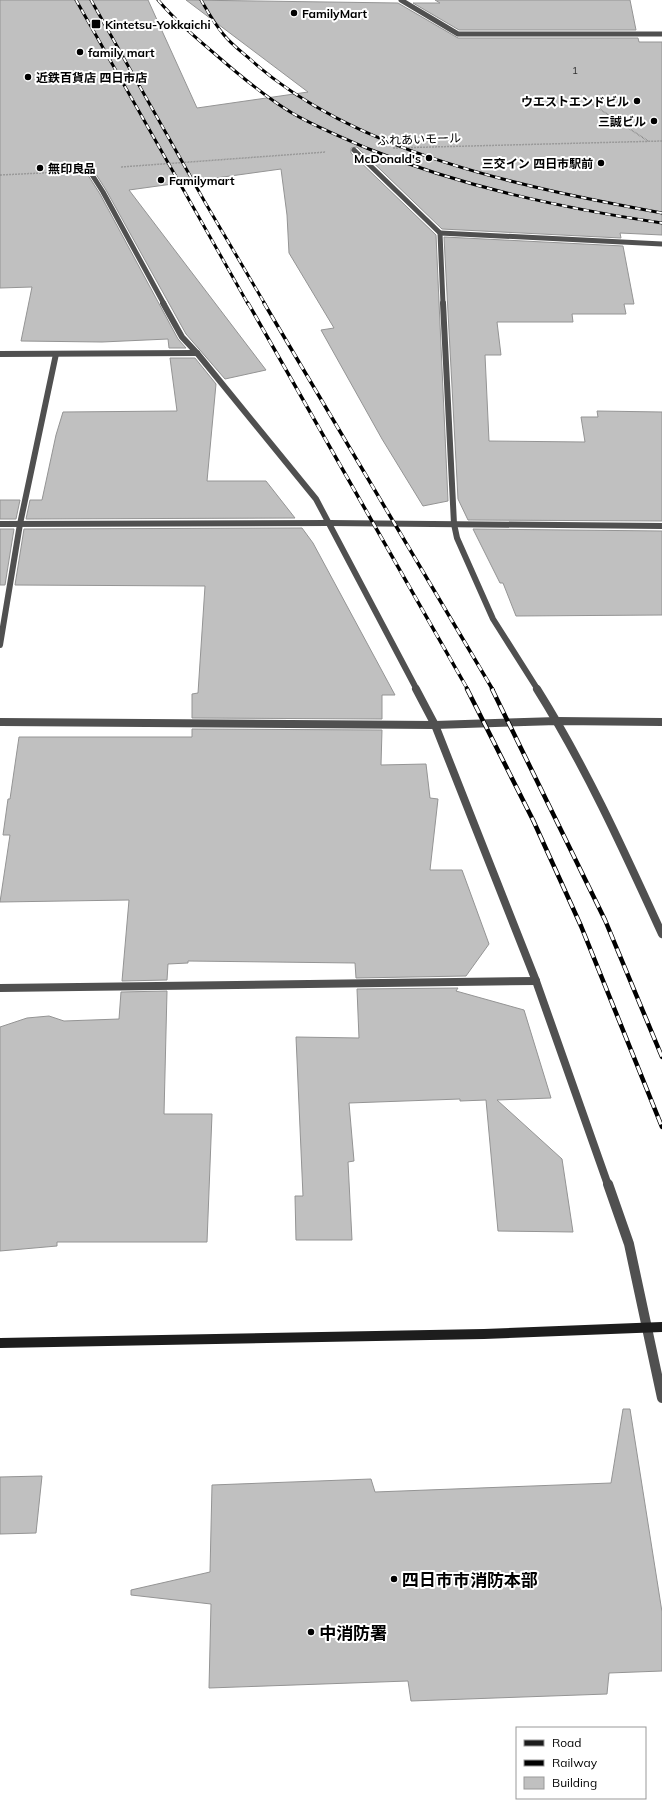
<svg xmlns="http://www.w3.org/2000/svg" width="662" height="1815" font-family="Mulish,'Noto Sans JP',sans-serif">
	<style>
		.building { fill: #c0c0c0; stroke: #949494 }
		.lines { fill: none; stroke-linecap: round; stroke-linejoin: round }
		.path { stroke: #727272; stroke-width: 1.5; stroke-dasharray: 0.5 1; stroke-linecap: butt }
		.street-far3 { stroke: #505050; stroke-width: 5 }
		.street-far2 { stroke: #505050; stroke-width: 6 }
		.street-far1 { stroke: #505050; stroke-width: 8 }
		.street { stroke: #505050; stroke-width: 10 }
		.secondary { stroke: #1d1d1d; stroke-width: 10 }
		.rail-far2-casing { stroke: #000; stroke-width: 3 }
		.rail-far1-casing { stroke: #000; stroke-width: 3.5 }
		.rail-casing { stroke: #000; stroke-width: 4.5 }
		.rail-far2 { stroke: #fff; stroke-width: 2; stroke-dasharray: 5.5; stroke-linecap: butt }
		.rail-far1 { stroke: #fff; stroke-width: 2.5; stroke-dasharray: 7; stroke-linecap: butt }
		.rail { stroke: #fff; stroke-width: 3; stroke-dasharray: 9; stroke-linecap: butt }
		.poi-dot { fill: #000; stroke: #fff; stroke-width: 1.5 }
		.labels { text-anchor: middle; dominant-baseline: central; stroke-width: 4; stroke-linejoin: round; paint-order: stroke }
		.far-number-label { font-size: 10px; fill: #303030 }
		.far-poi-label { font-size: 12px; font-weight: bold; fill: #000; stroke: #fff; text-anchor: start }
		.far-street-label { font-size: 12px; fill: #000; stroke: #fff }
		.near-poi-label { font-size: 17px; font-weight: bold; fill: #000; stroke: #fff; text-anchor: start }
	</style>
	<rect width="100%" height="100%" fill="#fff"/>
	<!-- building -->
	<g class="building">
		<polygon points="0,0 148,0 197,108 308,92 186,0 398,3 458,38 638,38 639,42 662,42 662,235 620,233 621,238 442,229 357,147 351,148 351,153 436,235 448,501 423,506 382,439 321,330 334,328 289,253 287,215 281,169 129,190 266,370 225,379 186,334 106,190 92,168 89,166 86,168 86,172 100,194 178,339 186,348 169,348 168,339 102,342 21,341 32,287 0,288"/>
		<polygon points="435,0 630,0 636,30 459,30 413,3 440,3"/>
		<polygon points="444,237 623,246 634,304 624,304 626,314 572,314 573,322 497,322 501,355 485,355 489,441 585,442 581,417 598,417 597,411 662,412 662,521 468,520 458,499"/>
		<polygon points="170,358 195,358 216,384 207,481 266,481 295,518 26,519 30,500 42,500 56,435 63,412 177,411"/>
		<polygon points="0,500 20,500 16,519 0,519"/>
		<polygon points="302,528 313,543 395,695 382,695 382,719 192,718 192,694 198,693 205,586 15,585 24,529"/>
		<polygon points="0,529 14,529 5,585 0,585"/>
		<polygon points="473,529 662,531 662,615 516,616 503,583 500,583"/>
		<polygon points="192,729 382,730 381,765 426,764 430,798 438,799 430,870 462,870 489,944 466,976 356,978 355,963 188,961 188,963 168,964 167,980 122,981 129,900 0,902 10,835 3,835 8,799 10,799 19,737 192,737"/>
		<polygon points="458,988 456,991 524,1010 551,1098 497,1100 562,1159 573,1232 498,1231 486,1100 460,1101 460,1099 349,1103 354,1161 348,1162 352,1240 296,1240 295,1196 303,1196 296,1037 359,1038 357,989"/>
		<polygon points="167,991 164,1114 212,1114 207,1242 57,1242 57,1246 0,1251 0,1027 27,1018 49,1016 64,1021 119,1019 121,992"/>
		<polygon points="623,1409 630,1409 662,1612 662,1671 609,1673 607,1694 411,1701 408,1681 209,1688 211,1604 131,1595 131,1590 210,1572 212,1485 371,1479 375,1492 611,1483"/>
		<polygon points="42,1476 36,1533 0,1534 0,1477"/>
	</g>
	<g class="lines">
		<!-- path -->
		<g class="path">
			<polyline points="586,100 648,141"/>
			<polyline points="393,148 662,141"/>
			<polyline points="121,167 326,152"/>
			<polyline points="0,175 62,172"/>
		</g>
		<!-- street-far3 -->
		<g class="street-far3">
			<polyline points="401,0 458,34 662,34"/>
			<polyline points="354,150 440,233 443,304"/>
			<polyline points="89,170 103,192 164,304"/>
			<polyline points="440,233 662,244"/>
		</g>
		<!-- street-far2 -->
		<g class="street-far2">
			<polyline points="163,303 182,337 197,353 316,499 417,690"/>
			<polyline points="443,303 454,524 457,538 493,619 538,690"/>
			<polyline points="0,354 197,353"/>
			<polyline points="0,524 329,523 662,526"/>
			<polyline points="0,645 20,524 56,354"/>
		</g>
		<!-- street-far1 -->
		<g class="street-far1">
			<polyline points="416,689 435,725 536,981 608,1185"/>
			<path d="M537,689C586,767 624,851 662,934"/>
			<polyline points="0,722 435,725 557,721 662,722"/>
			<polyline points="0,988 536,981"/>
		</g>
		<!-- street -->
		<polyline class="street" points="608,1184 629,1244 662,1398"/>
		<!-- secondary -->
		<polyline class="secondary" points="0,1343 484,1334 662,1327"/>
		<defs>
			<g id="rail-far2">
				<polyline points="76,0 248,304"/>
				<polyline points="91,0 206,204 265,304"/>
				<path d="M158,0C175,20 195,37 215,54C239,75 264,96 292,113C316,127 343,138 369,149C463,187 562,208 662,223"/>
				<path d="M201,0C208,12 215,25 224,35C232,45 242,52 251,60C356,154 527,188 662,213"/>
			</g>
			<g id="rail-far1">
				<polyline points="248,303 468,690"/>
				<polyline points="264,303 493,690"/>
			</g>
			<g id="rail">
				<polyline points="467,689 533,820 581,926 662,1127"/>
				<polyline points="492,689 605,920 662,1057"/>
			</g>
		</defs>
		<!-- rail-far2 casing -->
		<use href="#rail-far2" class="rail-far2-casing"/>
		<!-- rail-far1 casing -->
		<use href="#rail-far1" class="rail-far1-casing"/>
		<!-- rail casing -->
		<use href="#rail" class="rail-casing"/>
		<!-- rail-far2 -->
		<use href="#rail-far2" class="rail-far2"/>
		<!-- rail-far1 -->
		<use href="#rail-far1" class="rail-far1"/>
		<!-- rail -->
		<use href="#rail" class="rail"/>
	</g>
	<!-- markers -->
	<g class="poi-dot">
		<circle cx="294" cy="13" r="4"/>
		<rect x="91" y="19" width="10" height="10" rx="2"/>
		<circle cx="80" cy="52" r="4"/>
		<circle cx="28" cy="77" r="4"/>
		<circle cx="637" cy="101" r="4"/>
		<circle cx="654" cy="121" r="4"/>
		<circle cx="429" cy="158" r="4"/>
		<circle cx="601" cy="163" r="4"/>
		<circle cx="40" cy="168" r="4"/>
		<circle cx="161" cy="180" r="4"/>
		<circle cx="394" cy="1579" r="4"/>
		<circle cx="311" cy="1632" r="4"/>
	</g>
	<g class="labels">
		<!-- far-number labels -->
		<g class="far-number-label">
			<text x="575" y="70">1</text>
		</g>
		<!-- far-poi labels -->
		<g class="far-poi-label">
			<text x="302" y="13">FamilyMart</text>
			<text x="105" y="24">Kintetsu-Yokkaichi</text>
			<text x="88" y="52">family mart</text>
			<text x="36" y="77">近鉄百貨店 四日市店</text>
			<text x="629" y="101" text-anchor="end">ウエストエンドビル</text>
			<text x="646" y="121" text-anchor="end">三誠ビル</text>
			<text x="421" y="158" text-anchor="end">McDonald's</text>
			<text x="593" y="163" text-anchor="end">三交イン 四日市駅前</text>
			<text x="48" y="168">無印良品</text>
			<text x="169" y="180">Familymart</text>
		</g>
		<!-- far-street labels -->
		<g class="far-street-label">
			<text transform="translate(419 139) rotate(-2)">ふれあいモール</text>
		</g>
		<!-- near-poi labels -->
		<g class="near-poi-label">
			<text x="402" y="1579">四日市市消防本部</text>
			<text x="319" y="1632">中消防署</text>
		</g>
	</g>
	<!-- legend -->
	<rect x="516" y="1727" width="130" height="72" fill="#ffffff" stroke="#999999"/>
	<rect x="524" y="1740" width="20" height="6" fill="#1d1d1d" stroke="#999999"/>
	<text x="552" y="1747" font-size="12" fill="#000000">Road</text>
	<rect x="524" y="1760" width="20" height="6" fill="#000000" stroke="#999999"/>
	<text x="552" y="1767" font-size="12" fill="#000000">Railway</text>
	<rect x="524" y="1777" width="20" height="12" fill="#c0c0c0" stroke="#999999"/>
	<text x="552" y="1787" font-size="12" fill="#000000">Building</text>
</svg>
